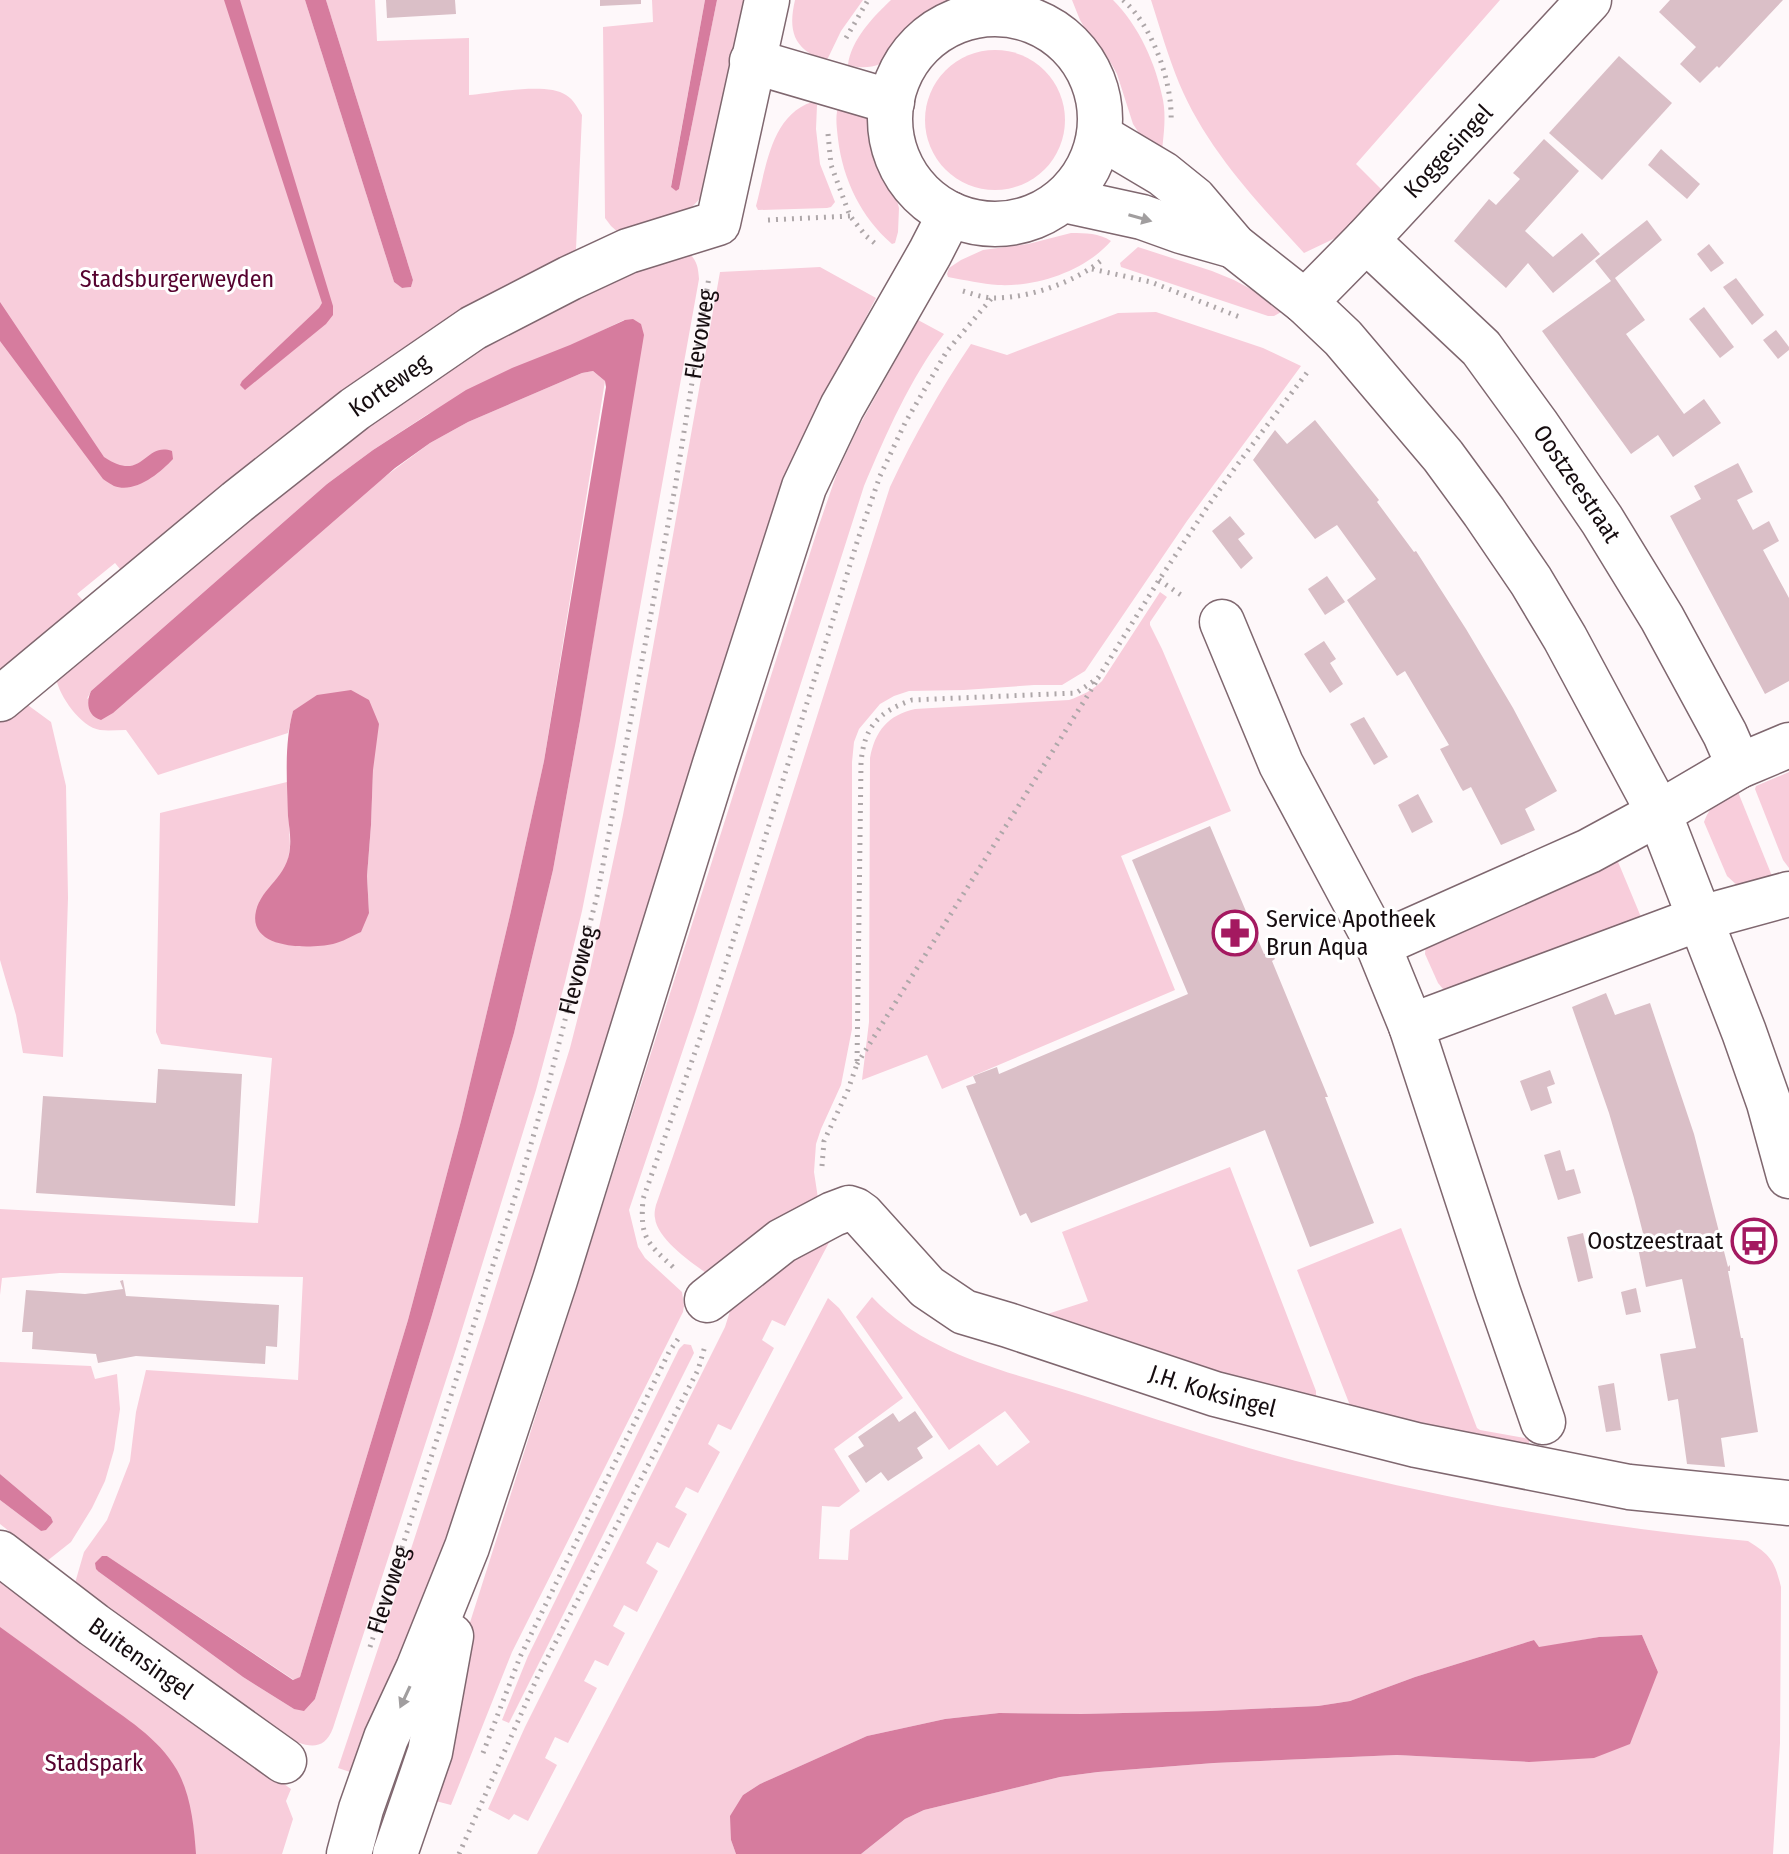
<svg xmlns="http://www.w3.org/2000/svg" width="1789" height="1854" viewBox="0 0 1789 1854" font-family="'Fira Sans Condensed',sans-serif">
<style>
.green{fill:#f8cddb;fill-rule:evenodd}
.water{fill:#d67c9e}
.building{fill:#dabfc7}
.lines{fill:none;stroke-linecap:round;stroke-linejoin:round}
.street-casing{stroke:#7f676f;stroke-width:47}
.secondary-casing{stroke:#7f676f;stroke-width:47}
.path{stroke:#aea7a9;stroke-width:5;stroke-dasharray:2 6;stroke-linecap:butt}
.street{stroke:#fff;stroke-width:44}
.secondary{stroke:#fff;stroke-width:44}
.oneway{fill:#a19e9f}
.labels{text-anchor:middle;stroke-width:6;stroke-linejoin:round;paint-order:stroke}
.street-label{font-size:24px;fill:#150c0f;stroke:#fff}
.park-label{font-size:24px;fill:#56022f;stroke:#fff}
.poi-label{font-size:24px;fill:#150c0f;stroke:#fff;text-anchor:start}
</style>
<rect width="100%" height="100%" fill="#fef8fa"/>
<g class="green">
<path d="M0,0h305l89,282 8,6 9,-1 2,-7 -87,-280h49l2,41 92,-3v57c24,-2 78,-13 97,0 8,5 11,12 16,20l-6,134 -9,13 -442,313 -10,-12 -38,31 11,12 -88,76z"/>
<polygon points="652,0 705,0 671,186 676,191 679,189 717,0 756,0 710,188 691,208 629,233 620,234 611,226 605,218 603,27 653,22"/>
<path d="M795,0h68l-22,31 -13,27 -4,2c-31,-11 -36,-30 -29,-60z"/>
<path d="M891,0h59c-11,10 -24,18 -35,29 -7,8 -12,18 -20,25 -13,13 -30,16 -47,11 3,-25 25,-48 43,-65z"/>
<path d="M1072,0h41c26,26 43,64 50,100 3,16 1,33 -1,50l-19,-11 -10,-15 -16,-50 -9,-16 -20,-24 -8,-14z"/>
<path d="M1151,0h349l-144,164 26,26 -36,43 -42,20c-47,-51 -98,-105 -125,-170 -11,-27 -19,-55 -28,-83z"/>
<circle cx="995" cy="120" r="70"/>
<path d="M812,102l5,3 -1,24 4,35 15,38 -4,5 -4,1 -69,2 -2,-4c10,-36 14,-90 56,-104z"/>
<path d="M838,107l28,10 11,16 4,22 14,38 4,15 -1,24 -3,11 -3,1c-31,-27 -49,-64 -54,-105 -1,-11 -3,-21 0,-32z"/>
<path d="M1071,233c15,0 28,0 40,8 -26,30 -74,46 -113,44 -16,-1 -33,-5 -50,-8l-1,-3 2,-6 12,-8 22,-10 45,-6z"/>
<polygon points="1138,247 1212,271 1234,280 1282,306 1283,311 1274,316 1268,316 1121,267 1120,263"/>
<path d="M688,252c9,9 10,14 11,27l-84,467 -33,165 -17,71 -29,108 -80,259 -123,379c-10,27 -30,17 -50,8l-208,-153 9,-31 23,-32 23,-59 6,-49 10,-42 152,10 5,-103 -243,-4 -58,5 -2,17v-86l258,14 14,-165 -111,-14 -5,-12 4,-219 127,-31 3,64 -3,20 -28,36 110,11 -2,-37 4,-51 2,-55 -80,-59 -5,22 -130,42 -32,-45c-9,0 -18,1 -26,0 -19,-3 -41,-34 -44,-52l8,-11 376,-300 181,-97zM624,320l-19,247 -25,154 -27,149 -39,163 -82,282 -117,384 -21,10 -51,-32 -144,-105 8,-16 187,124 6,-3 108,-357 53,-199 50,-210 33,-150 61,-380 -12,-10 -11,2 -114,49 -38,21 -343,256 4,-8 236,-207 46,-34 55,-36z"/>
<polygon points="820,267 876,298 804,436 440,1571 359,1775 338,1768 399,1586 486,1318 570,1048 590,970 623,815 720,272"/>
<path d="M1156,312l107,36 38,18 -114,155 -102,150 -23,14h-28l-70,5 -55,1 -15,5 -14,8 -21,25 -5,13 -2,20v267l-11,56 -20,44 -5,15 -2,28 5,33 -110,70c-17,-12 -52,-36 -54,-57 -1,-4 0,-9 1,-13 84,-238 157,-479 234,-718 24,-51 50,-97 81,-143l36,11 111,-42z"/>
<path d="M918,320l26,14c-34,45 -58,100 -80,152l-168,525 -67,199 9,37 7,11 37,34 2,14 -1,6 -171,340 -61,153 -23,-6 38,-164 352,-1107 19,-55 21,-45z"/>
<path d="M1160,592l7,5 -17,25v3l12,24 69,162 -110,45 54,134 -233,99 -15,-34 -65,25 7,-58 1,-264c5,-27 18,-43 45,-49l154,-9c12,-4 24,-10 33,-19z"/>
<polygon points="25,703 51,722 66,786 68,898 63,1057 23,1053 16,1015 0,960 0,720"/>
<polygon points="1789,772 1789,868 1783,860 1755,789 1756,786"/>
<path d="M1738,792l34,84 -33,11 -12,-11 -23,-54c8,-20 15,-22 34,-30z"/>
<polygon points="1616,857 1641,917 1459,991 1443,989 1438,983 1425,954 1426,942"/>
<polygon points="1230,1167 1316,1391 1316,1397 1312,1401 1038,1317 1088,1301 1062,1232"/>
<polygon points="1401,1228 1477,1428 1480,1430 1530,1439 1528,1446 1351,1408 1297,1270"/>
<polygon points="834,1233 785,1326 772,1320 762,1340 774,1348 731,1430 718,1424 708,1444 720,1452 698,1493 686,1487 675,1507 687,1514 669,1548 657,1542 646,1563 658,1571 637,1612 624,1605 613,1626 625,1633 608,1666 595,1660 584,1681 597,1688 568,1743 555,1737 545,1758 557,1765 528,1821 514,1814 509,1820 488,1809 525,1727 725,1327 731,1308 739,1295"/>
<path d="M872,1297c55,59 142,76 216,100 77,25 154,51 232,70 140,35 284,61 428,74 23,14 27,21 33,46l-1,156 -7,111h-912l44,-35 19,-9 136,-33 38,-5 116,-9 183,-8 132,7 129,-90 -16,-37 -43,2 -61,11 -4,-8 -119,37 -65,24 -32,5 -109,5 -128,3 -82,-1 -54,6 -78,17 -107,48 -17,11 -12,45 5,14h-199l291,-556 11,10 64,90 -69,51 26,42 -21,16 -17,-1 -3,53 29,1 2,-30 129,-86 18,22 33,-24 -25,-31 -56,39 -93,-133z"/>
<polygon points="684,1344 691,1345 694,1353 509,1723 502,1720 528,1656 679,1349"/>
<polygon points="0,1362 91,1366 95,1379 117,1374 120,1409 114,1450 105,1481 92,1508 71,1542 47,1561 0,1524 0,1500 41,1531 53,1522 51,1517 0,1474"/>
<polygon points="0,1575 92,1646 291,1789 286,1801 293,1819 282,1854 0,1854"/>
</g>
<g class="water">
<polygon points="224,0 240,0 333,306 333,315 326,324 245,390 240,385 242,381 319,308 322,303"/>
<polygon points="305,0 326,0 413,280 411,287 402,288 394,282"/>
<polygon points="705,0 717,0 679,189 676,191 671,187"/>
<path d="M0,302l104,155c40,27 40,-16 68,-6l1,8c-13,14 -38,35 -59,27 -4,-2 -8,-5 -11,-7l-103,-138z"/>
<path d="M633,319l8,5 3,11 -64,386 -27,149 -39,163 -82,282 -117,384 -11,12 -10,-2 -51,-32 -144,-105 -3,-3 -1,-6 7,-7h5l186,124 7,-3 108,-357 53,-199 50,-210 33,-150 62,-374 -1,-6 -12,-10 -11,2 -114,49 -38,21 -35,25 -282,245 -12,7c-14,-4 -15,-18 -10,-29l236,-207 46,-34 93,-60 46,-22 58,-23 55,-25z"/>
<path d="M351,690l18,10 10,24 -6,46 -2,55 -4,51 2,37 -8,19c-9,4 -19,10 -28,12 -24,5 -86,6 -77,-33 6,-25 32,-33 34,-64 1,-10 -1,-21 -2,-31 -1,-36 -4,-71 5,-105l24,-16z"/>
<polygon points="0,1474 51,1517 53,1522 46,1530 41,1531 0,1500"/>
<path d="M0,1627c32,23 63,46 95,69 30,22 63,41 82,74 14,25 17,56 19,84h-196z"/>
<polygon points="1642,1635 1658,1672 1630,1744 1594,1758 1529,1762 1397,1755 1214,1763 1098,1772 1060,1777 924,1810 905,1819 861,1854 736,1854 731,1840 730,1816 743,1795 760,1784 867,1736 945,1719 999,1713 1081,1714 1209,1711 1318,1706 1350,1701 1415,1677 1534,1640 1539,1647 1599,1637"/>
</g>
<g class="building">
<polygon points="386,0 455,0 456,14 387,18"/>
<polygon points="600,0 641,0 641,4 600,6"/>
<polygon points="1670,0 1783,0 1719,68 1717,66 1700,83 1680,64 1696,47 1659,12"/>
<polygon points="1619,56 1672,103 1602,180 1549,133"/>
<polygon points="1544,139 1579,171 1525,231 1553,257 1582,233 1600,254 1553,293 1528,263 1506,288 1454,241 1489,199 1496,205 1520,179 1513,173"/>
<polygon points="1661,149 1700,184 1687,199 1648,165"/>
<polygon points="1647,220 1662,240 1615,278 1645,320 1626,334 1684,414 1704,399 1721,423 1673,457 1658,435 1631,454 1542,331 1611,281 1595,261"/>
<polygon points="1709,244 1724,263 1711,272 1697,254"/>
<polygon points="1736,278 1764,315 1752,325 1723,287"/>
<polygon points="1704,307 1734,347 1720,358 1689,319"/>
<polygon points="1776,330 1789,347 1789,350 1778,359 1763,340"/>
<polygon points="1315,420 1379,500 1377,502 1414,552 1416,551 1466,629 1513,708 1557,791 1525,809 1535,830 1501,845 1471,787 1463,791 1461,788 1440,749 1449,745 1405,671 1397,676 1347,600 1376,579 1337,525 1315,539 1253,460 1275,430 1287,444"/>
<polygon points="1738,463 1753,492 1737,500 1753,530 1769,521 1779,541 1763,550 1789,598 1789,681 1765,694 1670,516 1701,499 1694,486"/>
<polygon points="1230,516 1245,534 1238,539 1253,558 1241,569 1212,531"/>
<polygon points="1327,576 1345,602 1325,615 1308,589"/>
<polygon points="1324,641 1336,659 1330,663 1343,684 1330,693 1304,654"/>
<polygon points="1364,717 1388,757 1374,765 1350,724"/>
<polygon points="1418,794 1433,822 1412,833 1398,805"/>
<polygon points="1210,826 1264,954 1271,951 1275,959 1272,961 1328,1097 1325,1097 1374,1223 1310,1247 1265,1130 1031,1223 1026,1213 1020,1216 966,1086 976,1083 973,1076 997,1067 999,1074 1188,994 1132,860"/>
<polygon points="1606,993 1615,1015 1650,1003 1694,1134 1728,1267 1730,1265 1730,1271 1728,1271 1741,1338 1743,1338 1758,1432 1721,1438 1725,1467 1687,1464 1678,1399 1668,1401 1660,1354 1696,1348 1682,1279 1646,1287 1637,1243 1645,1241 1634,1198 1609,1113 1572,1007"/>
<polygon points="158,1069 242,1074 235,1206 36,1193 43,1096 156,1103"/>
<polygon points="1550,1070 1555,1084 1547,1087 1552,1103 1531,1111 1520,1081"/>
<polygon points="1560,1150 1566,1171 1574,1169 1581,1193 1558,1200 1544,1155"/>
<polygon points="1583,1233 1593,1278 1578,1282 1567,1237"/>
<polygon points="123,1280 126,1296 279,1305 277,1347 266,1346 265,1364 136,1356 98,1363 96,1354 32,1349 33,1332 22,1332 26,1290 85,1294 123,1289 120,1281"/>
<polygon points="1636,1288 1641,1312 1626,1315 1621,1292"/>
<polygon points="1614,1383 1621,1430 1606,1432 1598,1386"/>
<polygon points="915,1411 933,1437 917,1448 923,1458 888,1481 881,1472 866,1483 848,1456 864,1446 858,1437 893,1413 899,1422"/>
</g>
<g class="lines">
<g class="street-casing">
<g id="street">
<polyline points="752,61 892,102"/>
<path id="s2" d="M1366,240l115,108 56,77 65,95 60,98 63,116 14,32"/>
<path id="s3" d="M1305,302l61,-62 223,-240"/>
<polyline points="1222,622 1281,764 1378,945 1411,1026 1498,1292 1543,1422"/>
<path id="s4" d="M0,699l237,-197 118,-93 118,-81 97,-50 58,-27 90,-28 49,-223"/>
<polyline points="1378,945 1589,851 1659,813 1739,766 1789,745"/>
<polyline points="1411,1026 1701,918 1789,894"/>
<path id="s5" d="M707,1300l75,-59 51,-27 16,-6 6,2 7,5 65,72 37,25 44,13 207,69 201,51 213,42 160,16"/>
<path id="s6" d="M0,1553l94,72 190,136"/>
<polyline points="349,1854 361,1809 386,1738 418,1669 467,1547 555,1280 715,764 804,487 842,407 930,253 950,214"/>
<polyline points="395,1854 430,1752 451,1636"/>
</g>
</g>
<g class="secondary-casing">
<g id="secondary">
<circle cx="995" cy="119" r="105"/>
<polyline points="1099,136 1163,174 1194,199 1234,246 1305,302 1343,338 1443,456 1484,512 1531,581 1565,638 1659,813 1744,1032 1769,1103 1789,1176"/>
<polyline points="1064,200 1142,217 1181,231 1234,246"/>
</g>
</g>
<g class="path">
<path d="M1123,0c30,26 50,84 48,122"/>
<polyline points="846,38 868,0"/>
<polyline points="828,134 831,165 850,216 866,236 877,245"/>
<polyline points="768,220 850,216"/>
<polyline points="1092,269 1151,282 1242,318"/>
<path d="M963,291c10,3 21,7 31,7 36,0 82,-16 109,-39"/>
<polyline points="1159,580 1181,595"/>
<polyline points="857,1064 1096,682"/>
<path d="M822,1166l2,-25 24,-51 9,-26 4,-301c3,-36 17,-51 51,-63l164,-7 22,-15 61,-98 49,-74 29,-41 72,-95"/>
<path d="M673,1267c-27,-25 -33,-30 -30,-68l79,-223 136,-437 22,-63 25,-53 42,-72 44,-52"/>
<path id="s1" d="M370,1647l152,-472 27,-93 48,-186 78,-408 34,-211"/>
<polyline points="483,1753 520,1657 669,1352 678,1339"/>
<polyline points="459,1854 538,1676 698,1370 705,1346"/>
</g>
<use href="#street" class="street"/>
<use href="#secondary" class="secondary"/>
</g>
<defs><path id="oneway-solid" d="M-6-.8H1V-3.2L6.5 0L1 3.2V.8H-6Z" transform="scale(2)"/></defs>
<g class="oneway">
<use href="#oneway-solid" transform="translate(1140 218) rotate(16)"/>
<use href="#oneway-solid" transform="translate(405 1697) rotate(115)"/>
</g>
<defs>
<g id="pharmacy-ring" transform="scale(2.3)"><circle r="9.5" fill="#fff" stroke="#a41960" stroke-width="1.5"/><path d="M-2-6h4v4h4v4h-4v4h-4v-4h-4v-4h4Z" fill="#a41960"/></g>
<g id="bus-ring" transform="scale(2.3)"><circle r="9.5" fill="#fff" stroke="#a41960" stroke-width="1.5"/><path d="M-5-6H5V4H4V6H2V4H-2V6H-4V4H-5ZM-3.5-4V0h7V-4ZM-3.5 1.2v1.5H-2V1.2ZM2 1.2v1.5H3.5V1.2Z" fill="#a41960"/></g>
</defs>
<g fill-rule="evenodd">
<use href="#pharmacy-ring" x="1235" y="933"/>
<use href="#bus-ring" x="1754" y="1241"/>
</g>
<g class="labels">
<g class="street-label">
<text dy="8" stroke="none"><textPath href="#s3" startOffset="208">Koggesingel</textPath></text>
<text dy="8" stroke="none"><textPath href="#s1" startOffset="1356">Flevoweg</textPath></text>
<text dy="8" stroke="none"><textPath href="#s4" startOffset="500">Korteweg</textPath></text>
<text dy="8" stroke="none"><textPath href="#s2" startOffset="324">Oostzeestraat</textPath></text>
<text dy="8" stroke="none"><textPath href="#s1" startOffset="708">Flevoweg</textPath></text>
<text dy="8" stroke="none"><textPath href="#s5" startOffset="588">J.H. Koksingel</textPath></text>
<text dy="8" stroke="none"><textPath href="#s1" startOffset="60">Flevoweg</textPath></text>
<text dy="8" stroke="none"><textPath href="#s6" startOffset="176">Buitensingel</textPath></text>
</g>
<g class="park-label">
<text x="177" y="287">Stadsburgerweyden</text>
<text x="94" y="1771">Stadspark</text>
</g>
<g class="poi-label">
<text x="1266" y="927">Service Apotheek<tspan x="1266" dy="28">Brun Aqua</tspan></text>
<text x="1723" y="1249" text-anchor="end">Oostzeestraat</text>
</g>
</g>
</svg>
